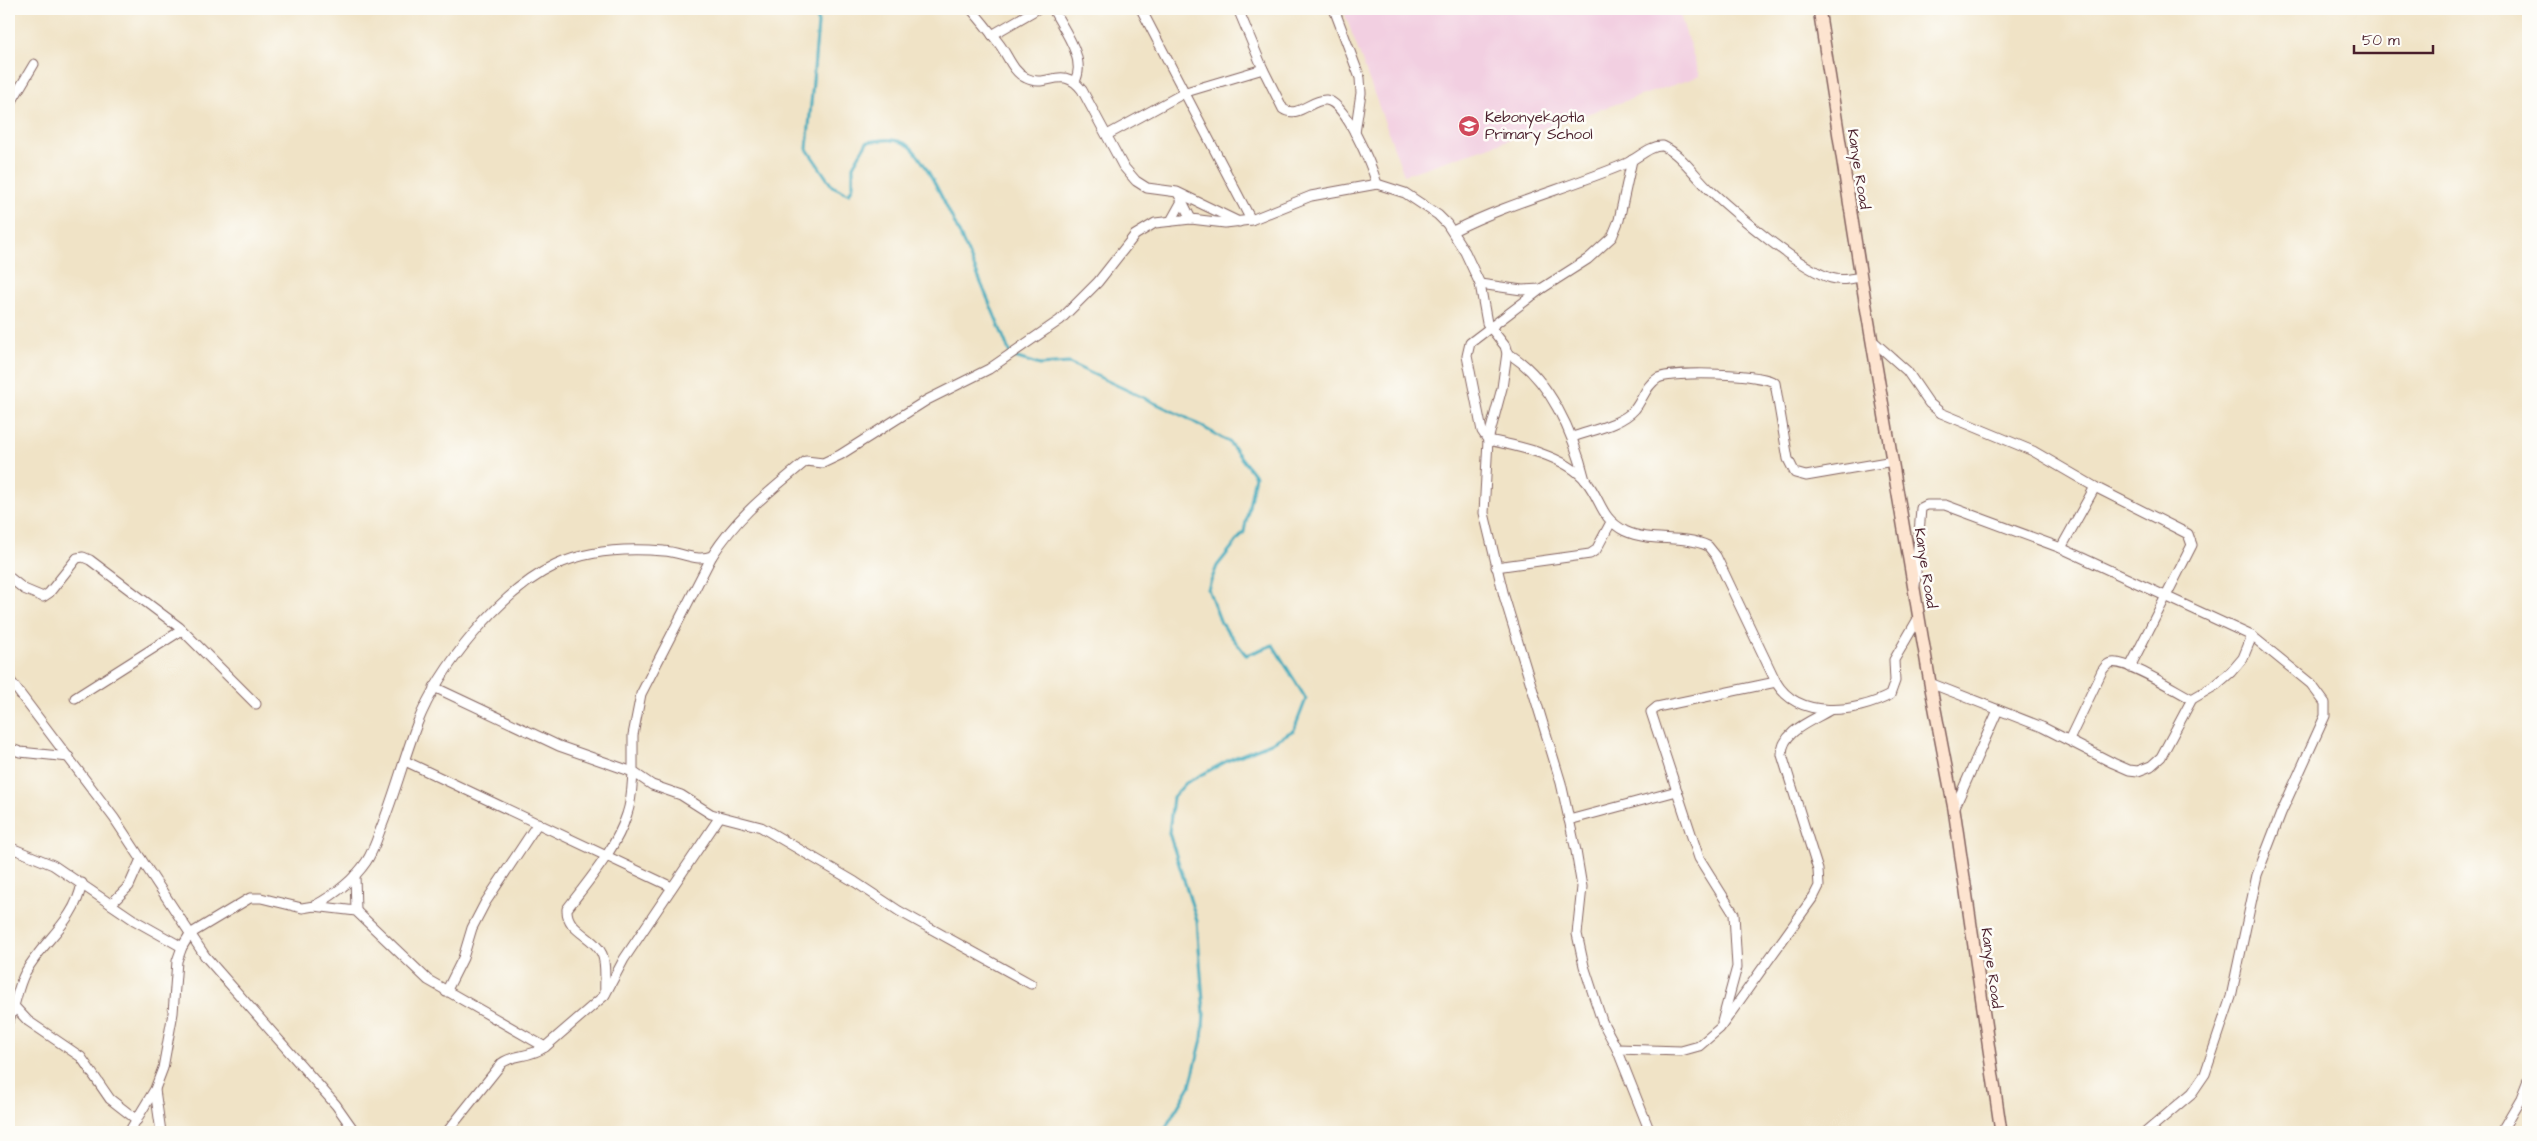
<svg xmlns="http://www.w3.org/2000/svg" width="2537" height="1141" viewBox="0 0 2537 1141" font-family="'Architects Daughter',sans-serif">
<style>
.built{fill:#f2cfe1}
.lines{fill:none;stroke-linecap:round;stroke-linejoin:round}
.stream{stroke:#3ca9bc;stroke-width:3}
.minor-casing{stroke:#846461;stroke-width:11}
.secondary-casing{stroke:#846461;stroke-width:14}
.minor{stroke:#fff;stroke-width:9}
.secondary{stroke:#fde4d0;stroke-width:11}
.labels{text-anchor:middle;stroke-width:5;stroke-linejoin:round;paint-order:stroke}
.poi-label{font-size:15px;fill:#4a1f2b;stroke:#fdfcf7;text-anchor:start}
.street-label{font-size:15px;fill:#4a1f2b;stroke:#fdfcf7}
</style>
<rect width="100%" height="100%" fill="#fdfcf7"/>
<filter id="ink" filterUnits="userSpaceOnUse"><feTurbulence type="fractalNoise" baseFrequency=".02" numOctaves="2"/><feDisplacementMap in="SourceGraphic" scale="10" xChannelSelector="R" yChannelSelector="G"/><feConvolveMatrix kernelMatrix="1 2 1 2 8 2 1 2 1" color-interpolation-filters="sRGB"/></filter>
<filter id="wash" filterUnits="userSpaceOnUse"><feTurbulence type="fractalNoise" baseFrequency=".0096" numOctaves="4" result="noise"/><feDisplacementMap in="SourceGraphic" scale="20" xChannelSelector="R" yChannelSelector="G"/><feGaussianBlur stdDeviation="1.12" result="paint"/><feColorMatrix in="noise" values="0 0 0 0 0 0 0 0 0 0 0 0 0 0 0 0 0 1.4 0 .05"/><feComposite in="paint" operator="in"/></filter>
<g filter="url(#wash)">
<rect width="100%" height="100%" fill="#f0e3c6"/>
<polygon class="built" points="1343,9 1678,9 1700,76 1404,175"/>
<g class="lines">
<path class="stream" d="M817,9l1,15 -11,125 25,37 17,8 4,-8v-20l14,-24c13,-2 28,-5 41,3 25,16 89,176 103,211l29,9 29,-2 118,55 42,24 26,34 -11,56 -27,34 -9,23 13,34 25,32 27,-10 33,54 -12,31 -23,13 -42,17 -43,23 -13,14 -4,36 28,88 7,93 -2,25 -12,47 -27,46"/>
</g>
</g>
<g filter="url(#ink)">
<g class="lines">
<g class="minor-casing">
<g id="minor">
<path d="M971,9c10,11 20,24 29,36 8,11 13,27 26,33 21,11 36,-14 56,12l41,76 13,15 11,7 30,4 62,30"/>
<path d="M1053,9c10,20 34,50 22,72"/>
<polyline points="1141,9 1251,220"/>
<path d="M1238,9l25,60 20,40c15,10 28,-10 43,-9 19,1 46,67 51,84"/>
<polyline points="1334,9 1360,78 1361,93 1355,133"/>
<polyline points="992,35 1037,9"/>
<polyline points="9,106 34,64"/>
<polyline points="1107,135 1186,92 1263,69"/>
<path d="M1632,160l-13,60 -7,17 -24,22 -47,30 -71,54 -3,13 15,75 6,9c30,6 78,16 98,41 16,20 14,37 39,50 26,12 57,3 83,15l8,10 60,126c22,38 80,31 114,13l5,-14 -1,-21 25,-43"/>
<polyline points="1178,193 1191,219"/>
<polyline points="1171,221 1181,203"/>
<path d="M1453,231c55,-28 115,-43 172,-67 12,-5 25,-19 38,-18 19,9 32,30 47,44 26,24 90,79 121,88 10,3 19,1 30,-1"/>
<polyline points="1480,284 1522,290 1541,289"/>
<polyline points="1872,340 1907,371 1929,403 1941,413 2033,451 2095,487 2188,534 2192,545 2130,667"/>
<path d="M1507,353c42,23 67,82 78,127"/>
<path d="M1573,437c19,-7 48,-12 62,-28 8,-10 11,-24 23,-31 14,-7 105,-5 117,5l13,76 7,14 11,3 87,-15"/>
<polyline points="2061,548 2095,487"/>
<polyline points="712,556 641,694 633,735 633,772 652,785 681,795 711,814 761,827 855,882 899,911 1031,984"/>
<polyline points="1496,567 1590,554 1596,550 1611,522"/>
<polyline points="9,577 24,589 43,597 49,593 77,558 83,557 90,560 179,627 256,704"/>
<polyline points="1915,586 1921,508 1927,505 1945,505 2061,548 2252,636 2311,684 2325,703 2325,716 2281,813 2257,875 2231,997 2205,1074 2192,1093 2146,1132"/>
<polyline points="9,679 114,818 205,956 336,1105 355,1132"/>
<polyline points="1930,683 2042,727 2113,763 2129,770 2138,771 2151,766 2161,757 2192,699 2216,685 2231,672 2243,658 2252,636"/>
<path d="M434,687l125,59 74,26c-1,14 -1,28 -6,42 -11,35 -38,66 -60,95 -1,22 27,27 35,45 5,11 2,28 3,40"/>
<polyline points="75,698 182,630"/>
<path d="M2069,740l33,-69c3,-4 4,-7 9,-8 16,-4 65,28 81,36"/>
<polyline points="9,748 20,752 69,757"/>
<polyline points="405,761 672,887"/>
<polyline points="1954,809 1998,710"/>
<polyline points="1569,820 1677,791"/>
<polyline points="9,847 53,865 134,920 182,947"/>
<polyline points="355,875 356,911"/>
<polyline points="111,904 129,886 141,859"/>
<path d="M314,906c20,-11 39,-25 52,-44 7,-10 11,-23 15,-34 14,-34 23,-70 36,-104 22,-56 83,-133 139,-159 32,-15 73,-17 108,-14 17,1 31,11 48,5 27,-42 56,-63 94,-95l17,2 17,-8 87,-55 62,-31 71,-49 38,-38 37,-47 20,-12 36,-4 34,4 26,-3 60,-24 66,-12 28,9 33,22 9,9 18,28 15,32 7,39 18,23 2,7 -5,35 -14,52 -4,73 20,83 57,187 15,68 6,36 -5,47 7,32 18,55 15,28 33,83"/>
<polyline points="446,992 463,958 472,928 485,903 538,823"/>
<polyline points="14,1006 28,1021 81,1057 110,1099 137,1120"/>
<path d="M9,1020c7,-15 8,-32 16,-47 17,-32 50,-51 57,-90"/>
<polyline points="1722,1022 1737,967 1734,914 1699,858 1651,712 1657,707 1776,682"/>
<path d="M1617,1049l64,2 18,-5 21,-18 94,-132 5,-10 -1,-16 -36,-115c-1,-24 30,-34 48,-45"/>
<polyline points="155,1090 161,1132"/>
<polyline points="129,1132 155,1089 163,1068 173,1013 177,961 182,947 190,934 250,898 261,898 302,908 314,906 356,911 428,980 545,1047 605,995 624,959 719,818"/>
<path d="M447,1132l55,-69c12,-9 27,-5 43,-16"/>
<polyline points="2501,1132 2521,1098 2528,1080"/>
</g>
</g>
<g class="secondary-casing">
<polyline id="secondary" points="1819,9 1861,277 1930,683 1954,809 2001,1132"/>
</g>
<use href="#minor" class="minor"/>
<use href="#secondary" class="secondary"/>
</g>
</g>
<defs>
<g id="school-disc" transform="scale(1.125)"><circle r="9.5" fill="#d1495b" stroke="#fdfcf7"/><path d="M0-5L7-2L0 1L-7-2ZM-4 1L0 2.5L4 1V4Q0 6-4 4Z" fill="#fff"/></g>
</defs>
<g fill-rule="evenodd">
<use href="#school-disc" x="1469" y="126"/>
</g>
<g class="labels">
<g class="poi-label">
<text x="1485" y="122">Kebonyekgotla<tspan x="1485" dy="17">Primary School</tspan></text>
</g>
<g class="street-label">
<text transform="translate(1859 169) rotate(81)" y="5">Kanye Road</text>
<text transform="translate(1926 568) rotate(81)" y="5">Kanye Road</text>
<text transform="translate(1992 968) rotate(82)" y="5">Kanye Road</text>
</g>
</g>
<rect width="2537" height="1141" fill="none" stroke="#fdfcf7" stroke-width="30"/>
<path d="M2354 45v8h79v-8" fill="none" stroke="#4a1f2b" stroke-width="2.5"/>
<text x="2362" y="45" font-size="15" fill="#4a1f2b" stroke="#fdfcf7" stroke-width="4" paint-order="stroke">50 m</text>
</svg>
